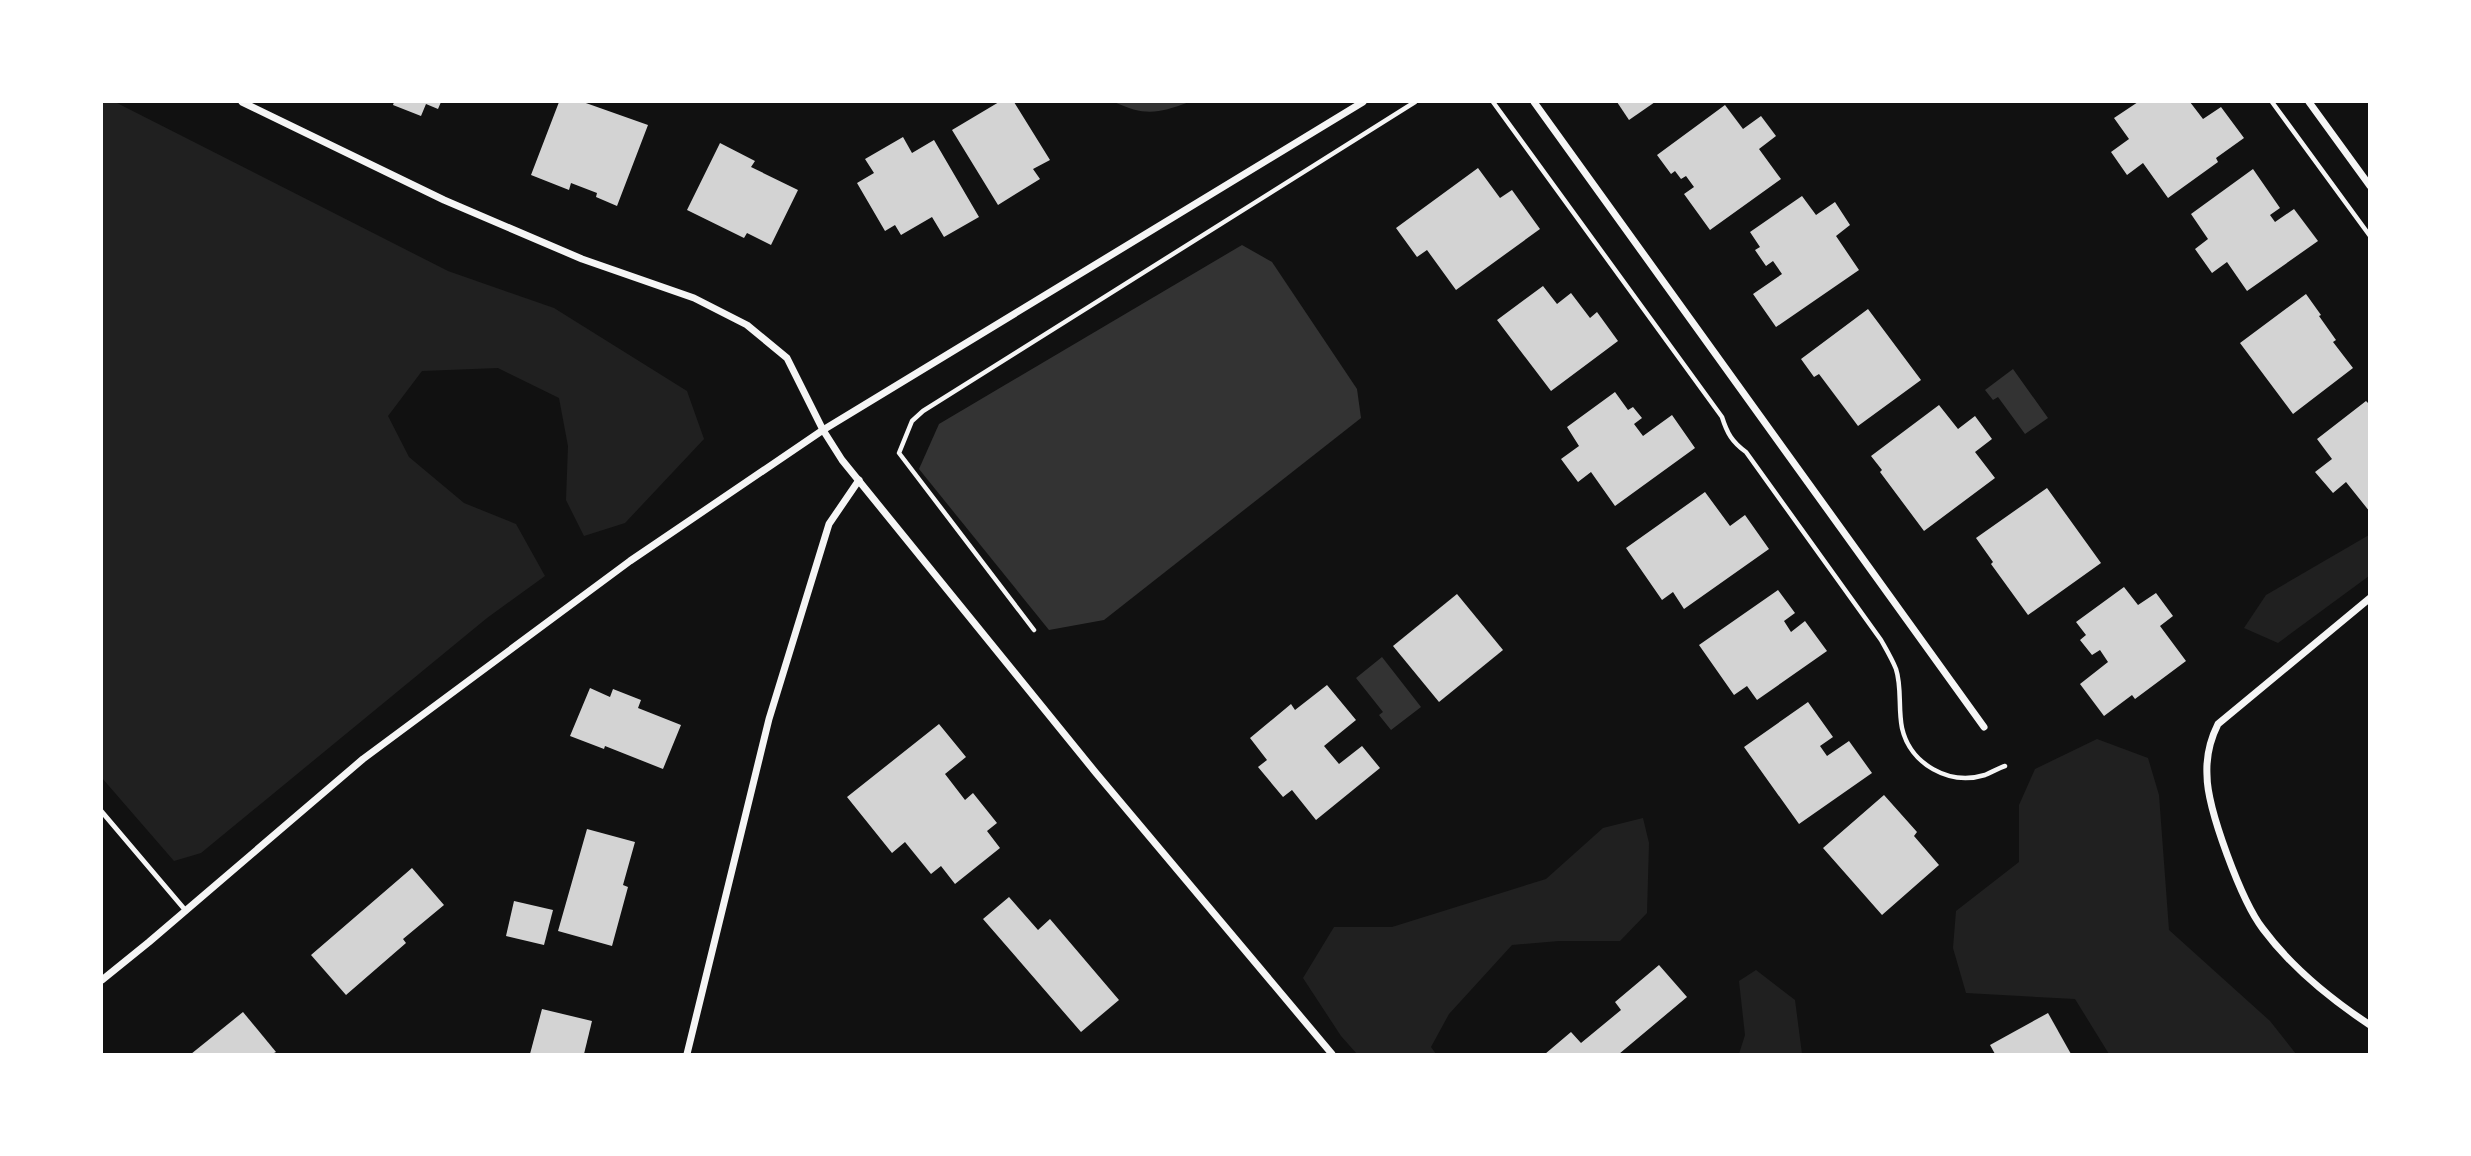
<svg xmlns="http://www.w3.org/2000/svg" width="2471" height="1156" viewBox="0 0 2471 1156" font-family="'Fira Sans',sans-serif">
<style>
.green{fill:#202020}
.water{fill:#333}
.building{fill:#d3d3d3}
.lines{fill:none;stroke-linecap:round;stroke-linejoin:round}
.path{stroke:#f5f5f5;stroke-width:4.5}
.service{stroke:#f5f5f5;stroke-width:5}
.minor{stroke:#f5f5f5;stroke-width:7}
</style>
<rect width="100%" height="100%" fill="#111"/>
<g class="green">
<polygon points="102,102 115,102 448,271 554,308 687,391 704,439 625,523 584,536 566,500 568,446 559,398 498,368 422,371 388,416 409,457 464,503 516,524 545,576 487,618 201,853 174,861 102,778"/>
<polygon points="2369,535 2369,576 2278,643 2244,628 2266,595"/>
<polygon points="2097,739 2148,758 2159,795 2169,930 2270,1021 2296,1054 2109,1054 2075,999 1966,993 1953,948 1956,911 2019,862 2019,805 2035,769"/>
<polygon points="1643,818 1649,843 1647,913 1620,941 1559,941 1512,945 1449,1014 1431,1047 1436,1054 1357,1054 1341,1036 1303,978 1334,927 1392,927 1546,879 1603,828"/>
<polygon points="1756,970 1795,1000 1802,1054 1739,1054 1745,1035 1739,981"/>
</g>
<g class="water">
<path d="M1114,102h75c-32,12 -44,14 -75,0z"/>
<polygon points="1242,245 1272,262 1357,389 1361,418 1104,620 1049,630 919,469 939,424"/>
<polygon points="2013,369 2048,418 2025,434 1998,397 1993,400 1985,390"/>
<polygon points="1382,657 1421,707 1391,730 1379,715 1383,712 1356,678"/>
</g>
<g class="building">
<polygon points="394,102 441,102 438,109 426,104 421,116 393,105"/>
<polygon points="559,102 583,102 648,125 617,206 596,197 597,193 571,183 569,190 531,175"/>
<polygon points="999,102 1014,102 1050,160 1033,169 1040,179 998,205 952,130"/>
<polygon points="1617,102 1655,102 1629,120"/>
<polygon points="2138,102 2190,102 2203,119 2221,107 2244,138 2216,158 2218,162 2168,198 2143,163 2127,175 2111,152 2129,139 2114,118"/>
<polygon points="1725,105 1743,129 1761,116 1776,136 1759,149 1781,179 1710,230 1684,194 1694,187 1686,176 1681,179 1675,171 1671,174 1657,155"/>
<polygon points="903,137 912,153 934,140 979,217 944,237 932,217 901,235 895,225 885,231 857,183 874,173 865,159"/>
<polygon points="720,143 755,161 751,167 798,190 771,245 747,233 744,238 687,210"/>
<polygon points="1478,168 1500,198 1512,190 1540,229 1456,290 1427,250 1417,257 1396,228"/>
<polygon points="2253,169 2280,208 2270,215 2275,222 2294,209 2318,241 2247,291 2227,262 2212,273 2195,249 2208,239 2191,214"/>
<polygon points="1802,196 1816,215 1835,202 1850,225 1836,236 1859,270 1776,327 1753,294 1782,274 1773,261 1766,266 1755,250 1760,247 1750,232"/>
<polygon points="1543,286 1557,304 1571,293 1590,318 1597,312 1618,341 1551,391 1497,320"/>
<polygon points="2306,294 2321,315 2319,316 2336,340 2333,342 2353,368 2293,414 2240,343"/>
<polygon points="1868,309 1921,380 1858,426 1819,374 1814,377 1801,359"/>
<polygon points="1615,392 1628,410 1633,407 1642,418 1634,424 1643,436 1672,415 1695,448 1615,506 1591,472 1578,482 1561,459 1579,446 1567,427"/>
<polygon points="2366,401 2370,405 2370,512 2346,482 2333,493 2315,472 2332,459 2317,439"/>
<polygon points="1939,405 1958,429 1975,416 1992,439 1975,452 1995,478 1924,531 1880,472 1882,470 1871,456"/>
<polygon points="2047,488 2101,563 2028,615 1991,564 1993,562 1976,538"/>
<polygon points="1705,492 1730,526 1745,515 1769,549 1684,609 1673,592 1662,600 1626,548"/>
<polygon points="2124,587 2138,605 2156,593 2173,616 2160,626 2186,661 2135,699 2132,695 2104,716 2080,684 2108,662 2100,650 2092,655 2080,640 2086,635 2076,622"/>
<polygon points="1778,590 1795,613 1784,621 1791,632 1805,621 1827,651 1757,700 1747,686 1734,695 1699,645"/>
<polygon points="1457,594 1503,650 1439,702 1393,646"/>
<polygon points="1327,685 1356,720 1324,746 1339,764 1362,746 1380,768 1316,820 1292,790 1283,797 1258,767 1267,760 1250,738 1291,704 1295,710"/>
<polygon points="590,688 610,697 613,689 641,700 638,708 681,725 663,769 605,746 604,749 570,736"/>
<polygon points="1808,702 1833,737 1820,746 1827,756 1849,741 1872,773 1799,824 1744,747"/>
<polygon points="939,724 966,757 945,774 965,800 973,793 997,823 987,831 1000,848 955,884 941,866 931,874 905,842 892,853 847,797"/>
<polygon points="1884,795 1917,832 1914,836 1939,865 1882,915 1823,848"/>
<polygon points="587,829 635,842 623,885 628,887 612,946 558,931"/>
<polygon points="412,868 444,905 403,939 406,943 346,995 311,955"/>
<polygon points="1009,897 1038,930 1050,919 1119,1000 1081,1032 983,919"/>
<polygon points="514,901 553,910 544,945 506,936"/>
<polygon points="1659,965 1687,997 1619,1054 1545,1054 1571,1032 1581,1043 1621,1010 1615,1002"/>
<polygon points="542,1009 592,1021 584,1054 530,1054"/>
<polygon points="243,1012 276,1052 272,1054 191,1054"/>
<polygon points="2048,1013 2071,1054 1995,1054 1990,1045"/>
</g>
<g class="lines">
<g class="path">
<path d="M1493,102l229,315c5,16 10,25 24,35l135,188c5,9 11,19 15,29 6,18 2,40 6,59 8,36 47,58 83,47 7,-3 14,-7 20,-9"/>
<polyline points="2272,102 2370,236"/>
<polyline points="1034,630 899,453 912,421 923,411 1415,102"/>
</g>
<polyline class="service" points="102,812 186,911"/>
<g class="minor">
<polyline points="242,102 444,200 582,259 694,298 747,325 787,358 823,430 842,460 1096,773 1332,1054"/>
<polyline points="1534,102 1984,727"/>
<polyline points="2309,102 2370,186"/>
<path d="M2370,598l-152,126c-8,16 -12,32 -11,51 0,34 35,127 56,154 29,39 66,69 107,96"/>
<polyline points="102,980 149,942 363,759 630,561 823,430 1363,102"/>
<polyline points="687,1054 769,719 829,524 859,480"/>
</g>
</g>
<rect width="2471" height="1156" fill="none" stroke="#ffffff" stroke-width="206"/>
</svg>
